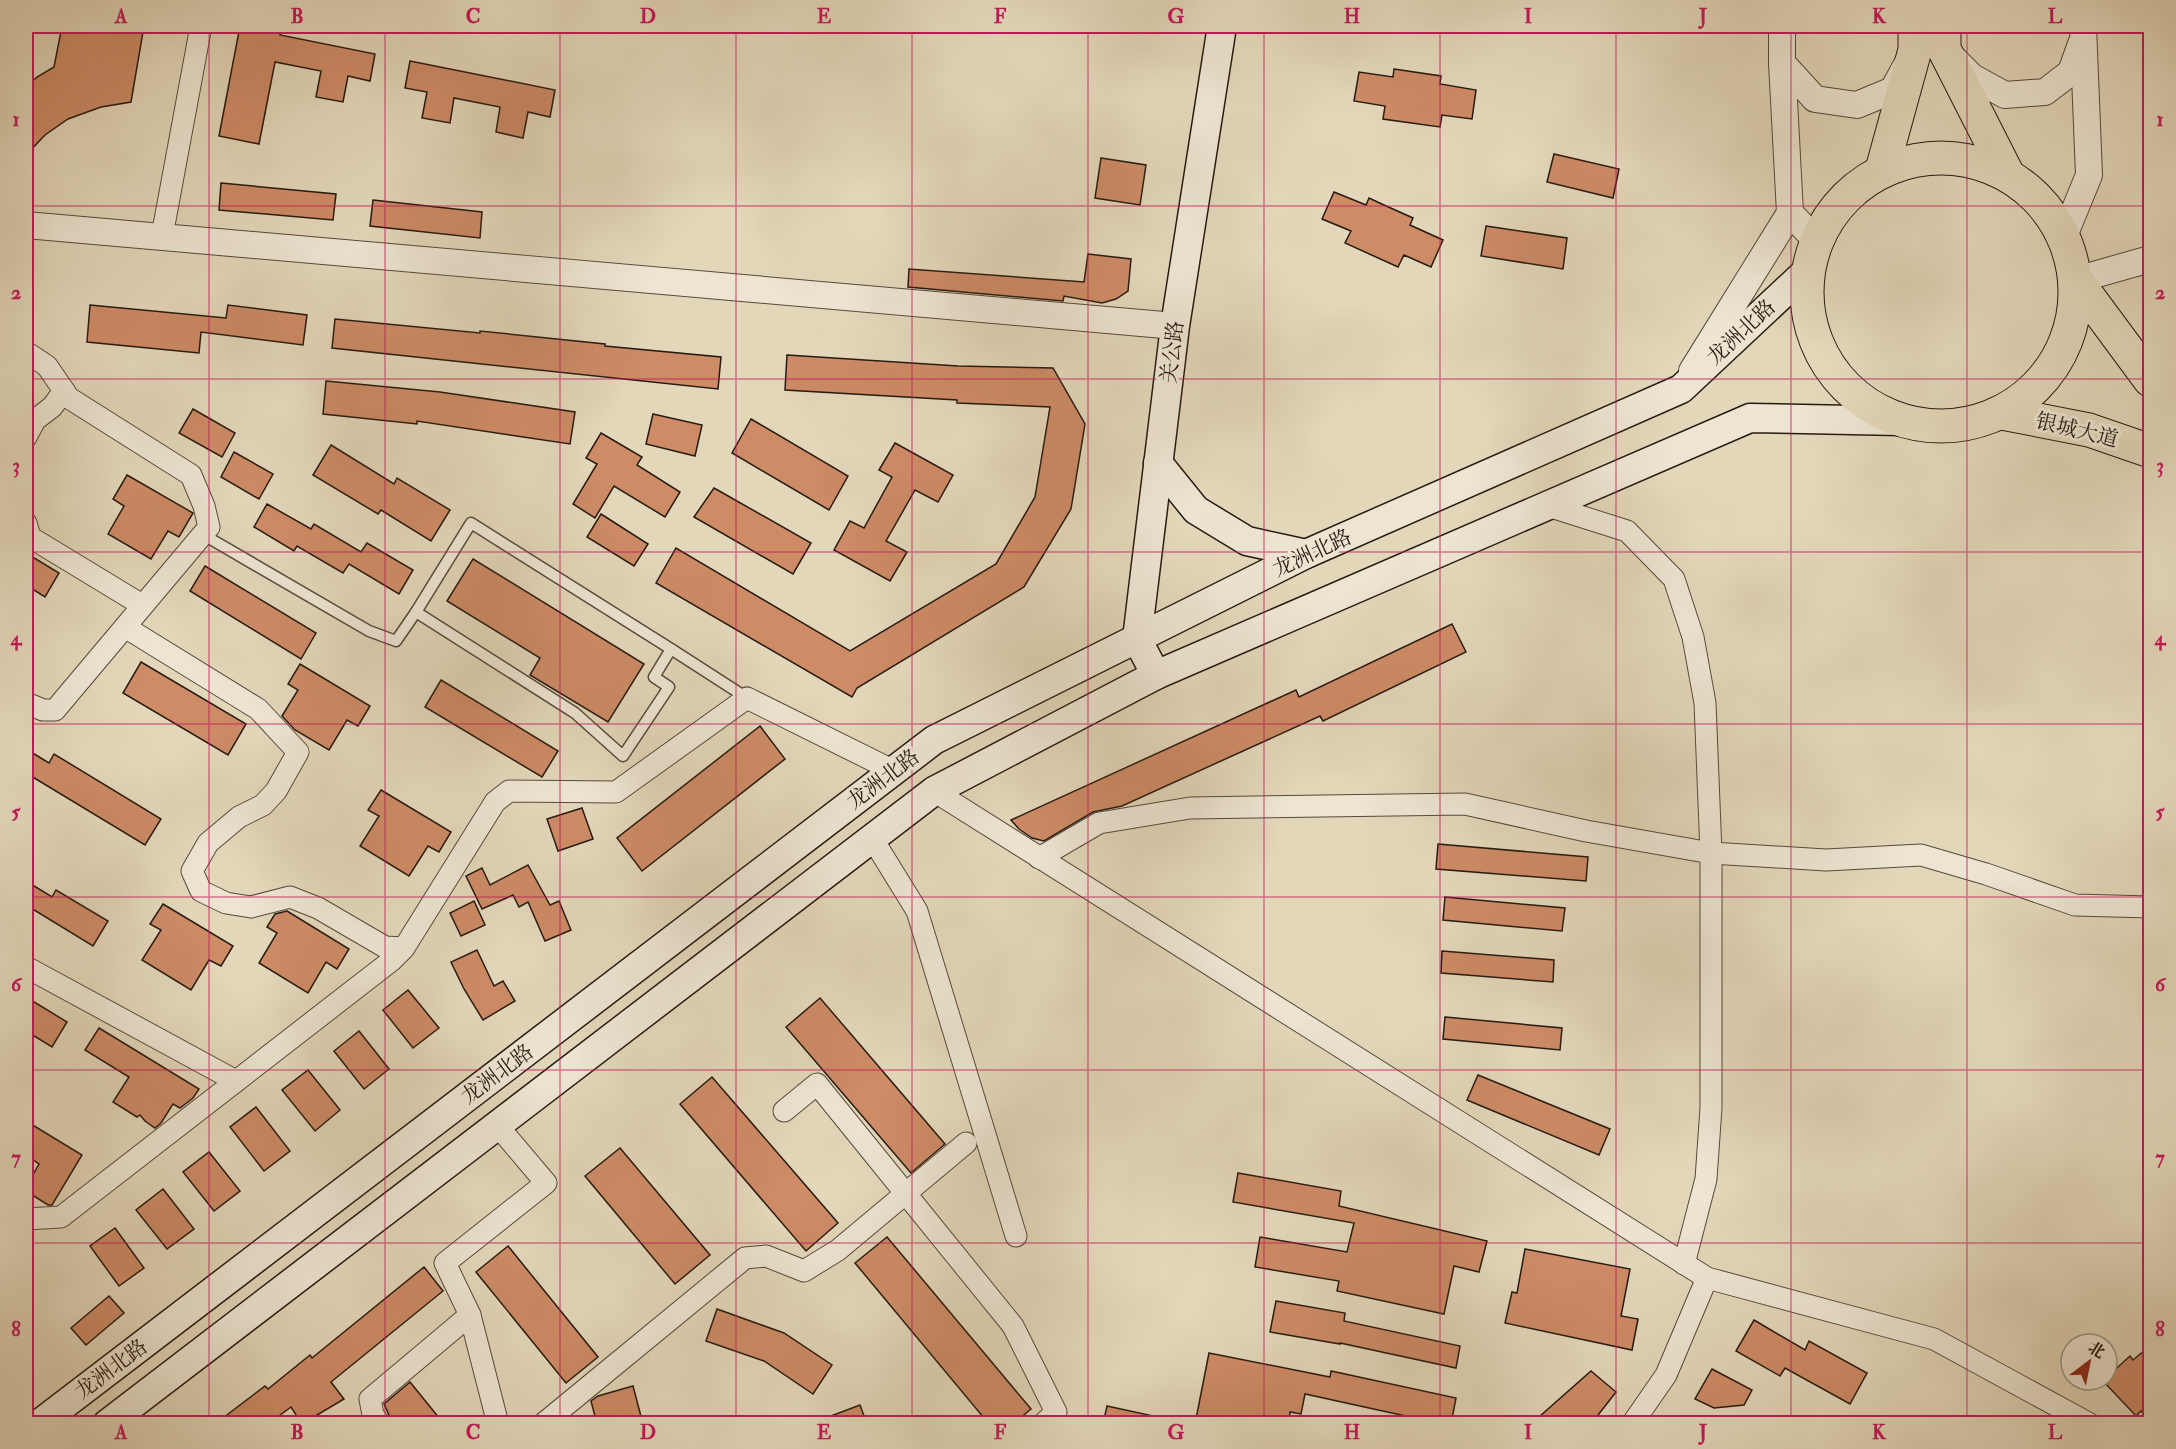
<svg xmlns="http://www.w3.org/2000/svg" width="2176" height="1449" viewBox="0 0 2176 1449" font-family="'IM FELL Double Pica','Noto Serif SC',serif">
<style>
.building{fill:#cd8b66;stroke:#271a11;stroke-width:1.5}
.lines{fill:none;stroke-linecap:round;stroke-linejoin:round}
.service-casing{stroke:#56493b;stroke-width:13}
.minor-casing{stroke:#56493b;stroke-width:23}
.tertiary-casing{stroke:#56493b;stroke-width:28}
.secondary-casing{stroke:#271a11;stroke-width:31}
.primary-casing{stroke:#271a11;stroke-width:35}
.service{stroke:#ede5d2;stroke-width:10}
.minor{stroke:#ede5d2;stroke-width:21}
.tertiary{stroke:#ede5d2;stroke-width:26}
.secondary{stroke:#ede5d2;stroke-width:28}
.primary{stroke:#e3d7ba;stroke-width:33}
.grid{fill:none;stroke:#c2185b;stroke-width:1.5;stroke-opacity:0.55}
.labels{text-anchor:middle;stroke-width:6;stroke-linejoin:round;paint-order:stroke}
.street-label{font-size:21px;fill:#271a11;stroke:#ede5d2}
.neatline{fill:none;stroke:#c2185b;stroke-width:2}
.grid-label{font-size:20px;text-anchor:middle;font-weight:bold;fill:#c2185b}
</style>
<rect width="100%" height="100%" fill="#e3d7ba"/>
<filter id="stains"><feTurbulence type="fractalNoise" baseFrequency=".00333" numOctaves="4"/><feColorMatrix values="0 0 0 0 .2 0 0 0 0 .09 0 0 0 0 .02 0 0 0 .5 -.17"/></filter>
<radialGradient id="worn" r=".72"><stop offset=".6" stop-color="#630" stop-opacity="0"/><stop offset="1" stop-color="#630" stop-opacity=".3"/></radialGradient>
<g class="building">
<polygon points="62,26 144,26 131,102 101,107 68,119 45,135 26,155 26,87 37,77 54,67"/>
<polygon points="240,26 282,26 280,35 375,54 370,81 348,76 343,102 316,97 321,71 275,62 259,144 219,136"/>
<polygon points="410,61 555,90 550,117 528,112 523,138 496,132 500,107 454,98 450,123 422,118 427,92 405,88"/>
<polygon points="1394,69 1441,76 1440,84 1476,90 1472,119 1442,115 1440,127 1383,119 1385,106 1354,101 1359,72 1393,77"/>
<polygon points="1554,154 1619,169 1613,198 1547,182"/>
<polygon points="1101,158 1146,165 1140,205 1095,198"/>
<polygon points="221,183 336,194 333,220 219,210"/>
<polygon points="1334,192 1366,205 1369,198 1384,205 1413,218 1410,225 1443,240 1431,267 1404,255 1398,267 1345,243 1351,231 1322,219"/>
<polygon points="373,200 482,212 480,238 370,226"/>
<polygon points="1486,226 1567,238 1563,269 1481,256"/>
<polygon points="1088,254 1131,259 1128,291 1116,299 1102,303 1064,296 1063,301 908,287 909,269 1084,282"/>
<polygon points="90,305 226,318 228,305 307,315 303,345 201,332 199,353 87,342"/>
<polygon points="335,319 480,333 480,331 605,344 605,346 721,357 718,389 332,348"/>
<polygon points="787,355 958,366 1053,368 1085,424 1071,509 1024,587 857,688 852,697 656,583 676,548 850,651 996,564 1035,497 1050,407 957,403 957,400 785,390"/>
<polygon points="326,381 440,392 575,412 570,444 417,421 417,424 323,414"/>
<polygon points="193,409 235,433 222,457 179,433"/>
<polygon points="653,414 702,425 695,456 646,444"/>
<polygon points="751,419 848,476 829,510 732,453"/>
<polygon points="601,433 642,457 637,465 680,492 665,517 614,486 595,518 573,504 597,464 586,458"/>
<polygon points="895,443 953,475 938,502 915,490 886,541 907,552 890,581 834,550 850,521 864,528 892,477 879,470"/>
<polygon points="331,445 394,484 397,478 450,510 431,541 381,510 378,514 313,475"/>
<polygon points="234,452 273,474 259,499 221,477"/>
<polygon points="127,475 193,513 179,537 168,531 151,559 108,534 124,506 113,499"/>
<polygon points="714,488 811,543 793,574 694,517"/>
<polygon points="267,504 311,529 314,524 361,552 367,543 413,570 399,594 349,564 343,573 297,546 294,551 254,527"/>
<polygon points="601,514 648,544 634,566 587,537"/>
<polygon points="26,553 59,573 45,597 26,585"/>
<polygon points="473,559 644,664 608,722 530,675 540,658 447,601"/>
<polygon points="205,566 316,633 301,659 190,591"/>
<polygon points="1452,624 1466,652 1323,721 1320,716 1122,806 1093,812 1044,841 1032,838 1019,829 1011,820 1296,690 1299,697"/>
<polygon points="141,662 246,724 228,755 123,693"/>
<polygon points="300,664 370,706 358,726 347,720 329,750 295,730 282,716 298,690 288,684"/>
<polygon points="441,680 558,751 542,777 425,707"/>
<polygon points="760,726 785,759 642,871 617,838"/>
<polygon points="26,749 49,763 54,754 161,819 145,845 26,773"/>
<polygon points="381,790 451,832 439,852 428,846 409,876 360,846 379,816 368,810"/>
<polygon points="582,808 593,839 558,851 547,819"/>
<polygon points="1438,844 1588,857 1586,881 1436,869"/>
<polygon points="528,865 550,905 559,901 571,930 545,941 528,902 519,907 513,895 482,909 466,876 482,868 490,885"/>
<polygon points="26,881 52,897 56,890 108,921 93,946 26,905"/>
<polygon points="1445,897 1565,908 1562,931 1443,920"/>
<polygon points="474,901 485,925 461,936 450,913"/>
<polygon points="163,904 233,946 221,966 209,960 191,990 142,960 161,930 150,924"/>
<polygon points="287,911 349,949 337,969 326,962 308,993 259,963 277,933 267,927 275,914"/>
<polygon points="477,950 494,986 503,981 515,1001 483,1020 464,989 451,962"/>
<polygon points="1442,951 1554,960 1553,982 1441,973"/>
<polygon points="408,990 439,1028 413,1048 383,1010"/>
<polygon points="26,997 67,1022 52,1047 26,1031"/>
<polygon points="820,998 945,1144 911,1173 786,1027"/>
<polygon points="1445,1017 1562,1028 1560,1050 1443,1039"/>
<polygon points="99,1028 199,1089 193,1098 180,1108 173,1104 161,1123 155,1128 145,1121 140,1115 137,1117 113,1102 129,1077 85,1050"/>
<polygon points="359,1031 389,1069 364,1089 334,1051"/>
<polygon points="308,1070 340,1110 315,1131 282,1090"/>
<polygon points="1478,1075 1610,1129 1599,1155 1467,1100"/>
<polygon points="712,1077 838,1223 806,1251 680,1104"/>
<polygon points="256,1107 290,1151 264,1171 230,1127"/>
<polygon points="26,1121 82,1155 52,1205 48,1205 26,1191 26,1187 39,1164 26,1155"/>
<polygon points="620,1148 710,1255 675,1284 585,1176"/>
<polygon points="209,1152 240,1191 214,1211 183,1172"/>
<polygon points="1238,1173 1341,1191 1339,1206 1487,1241 1479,1272 1454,1266 1444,1314 1337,1291 1339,1281 1255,1267 1260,1237 1347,1252 1354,1223 1233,1202"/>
<polygon points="163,1189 194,1229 167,1249 136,1210"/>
<polygon points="115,1228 144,1268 119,1286 90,1246"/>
<polygon points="887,1237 1031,1409 1013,1424 989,1424 855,1263"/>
<polygon points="508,1246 598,1357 566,1383 476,1272"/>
<polygon points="1525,1249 1630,1269 1621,1316 1638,1319 1632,1350 1505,1323 1512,1292 1517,1293"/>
<polygon points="424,1267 443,1291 331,1382 344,1399 302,1424 291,1407 268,1424 215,1424 265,1386 268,1389 310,1355 312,1358"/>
<polygon points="109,1296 124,1313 86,1345 71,1328"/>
<polygon points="1276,1301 1345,1313 1344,1321 1460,1346 1456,1368 1340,1343 1340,1344 1270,1332"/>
<polygon points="717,1309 784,1333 832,1365 813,1394 764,1361 706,1341"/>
<polygon points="1754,1320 1805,1350 1809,1341 1867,1373 1850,1404 1785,1368 1780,1376 1736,1351"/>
<polygon points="2151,1345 2151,1421 2141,1411 2136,1416 2103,1381 2107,1380 2107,1377 2130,1356 2133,1360"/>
<polygon points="1209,1353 1330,1377 1331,1371 1456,1398 1451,1424 1442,1424 1305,1394 1301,1414 1290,1412 1289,1424 1195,1424"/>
<polygon points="1712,1369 1752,1390 1744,1405 1714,1408 1695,1399"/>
<polygon points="1591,1371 1616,1392 1591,1424 1531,1424"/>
<polygon points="410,1382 444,1424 393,1424 384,1404"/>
<polygon points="633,1386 643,1424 597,1424 591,1401 598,1396"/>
<polygon points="860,1405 867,1424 815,1424 815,1422"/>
<polygon points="1107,1406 1158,1417 1157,1424 1103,1424"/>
</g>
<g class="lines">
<g class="service-casing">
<g id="service">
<polyline points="202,534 369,631 396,641 416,612"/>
<polyline points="671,649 471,523 416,612 575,713 623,756 669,687 654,677 671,649 747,698"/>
</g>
</g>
<g class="minor-casing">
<g id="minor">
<polyline points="162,236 201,26"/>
<polyline points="26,352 47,366 69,398 191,475 204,506 209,527 55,710 43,710 26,703"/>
<polyline points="26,437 35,420 52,407 64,391"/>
<polyline points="1548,506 1627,531 1674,579 1693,637 1705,703 1711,853 1711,1108 1706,1179 1684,1264"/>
<polyline points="26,523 30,537 142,605"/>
<polyline points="125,627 258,709 298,752 276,791 263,805 239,817 208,843 192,871 201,891 226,903 251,907 290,897 318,908 385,947 404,948"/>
<polyline points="934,791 1707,1278 1934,1339 2090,1424"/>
<polyline points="872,838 917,911 1016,1236"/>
<polyline points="1039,858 1099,823 1190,808 1465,804 1586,831 1711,853 1826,860 1921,855 1986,874 2075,905 2150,907"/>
<polyline points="26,967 236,1081"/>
<polyline points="784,1111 817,1084 1013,1326 1056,1412 1043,1424"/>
<polyline points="26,1219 61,1217 391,961 404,948 495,802 509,791 616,792 747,698 894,771"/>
<polyline points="470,1315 498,1424"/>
<polyline points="380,1424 373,1415 370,1399 470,1315 445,1263 546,1183 497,1125"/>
<polyline points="543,1424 745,1258 766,1256 804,1271 838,1250 966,1143"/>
<polyline points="1632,1424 1666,1375 1707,1278"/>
</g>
</g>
<g class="tertiary-casing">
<g id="tertiary">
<polyline points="1782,26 1782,63 1790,213 1816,240"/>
<polyline points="1953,58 1972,77 2005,95 2045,92 2071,72 2081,44"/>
<polyline points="1782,63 1815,99 1857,105 1893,90 1906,66"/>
<polyline points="26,225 1175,326"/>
<polyline points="2064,236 2089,175 2083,26"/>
<polyline points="2076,280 2150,259"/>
<polyline points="1692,371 1790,213"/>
</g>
</g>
<g class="secondary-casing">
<g id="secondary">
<polyline points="1158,463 1196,510 1247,541 1306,554"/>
<polyline points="1156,675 1137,639 1175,326 1222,26"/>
<polyline points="39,1424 934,740 1306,554 1681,389 1807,271"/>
<polyline points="107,1424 934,791 1156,675 1750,418 1901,421"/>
</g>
</g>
<g class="primary-casing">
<g id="primary">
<polyline points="1944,26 1944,49 2008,175"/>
<circle cx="1941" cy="292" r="134"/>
<polyline points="1882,170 1915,50 1915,26"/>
<polyline points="2076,280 2150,380"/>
<polyline points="2002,413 2089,430 2150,451"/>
</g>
</g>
<use href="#service" class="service"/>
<use href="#minor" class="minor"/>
<use href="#tertiary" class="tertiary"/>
<use href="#secondary" class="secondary"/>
<use href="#primary" class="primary"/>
</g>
<path class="grid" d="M209,26v1398M385,26v1398M560,26v1398M736,26v1398M912,26v1398M1088,26v1398M1264,26v1398M1440,26v1398M1616,26v1398M1791,26v1398M1967,26v1398M26,206h2124M26,379h2124M26,552h2124M26,724h2124M26,897h2124M26,1070h2124M26,1243h2124"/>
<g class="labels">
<g class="street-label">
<text transform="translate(1741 332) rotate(-43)" y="7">龙洲北路</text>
<text transform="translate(1172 352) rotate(-83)" y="7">关公路</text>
<text transform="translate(2077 430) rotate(14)" y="7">银城大道</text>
<text transform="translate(1312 553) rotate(-25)" y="7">龙洲北路</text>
<text transform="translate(883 779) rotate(-37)" y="7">龙洲北路</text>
<text transform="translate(497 1074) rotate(-37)" y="7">龙洲北路</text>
<text transform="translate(111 1369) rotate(-37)" y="7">龙洲北路</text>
</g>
</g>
<rect width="2176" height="1449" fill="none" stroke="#e3d7ba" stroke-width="66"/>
<g transform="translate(2089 1362) rotate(32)"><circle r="28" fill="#ede5d2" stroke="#9e9485" stroke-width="1.5"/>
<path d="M0-4.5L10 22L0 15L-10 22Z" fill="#8f2418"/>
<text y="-9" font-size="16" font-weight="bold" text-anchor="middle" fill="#271a11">北</text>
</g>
<rect x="33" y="33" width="2110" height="1383" class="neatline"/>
<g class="grid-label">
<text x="121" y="23">A</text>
<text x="297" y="23">B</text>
<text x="473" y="23">C</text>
<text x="648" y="23">D</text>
<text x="824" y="23">E</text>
<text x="1000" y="23">F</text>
<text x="1176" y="23">G</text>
<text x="1352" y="23">H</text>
<text x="1528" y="23">I</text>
<text x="1703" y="23">J</text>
<text x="1879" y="23">K</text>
<text x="2055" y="23">L</text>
<text x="16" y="126">1</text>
<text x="2160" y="126">1</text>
<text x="16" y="299">2</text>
<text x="2160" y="299">2</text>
<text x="16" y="472">3</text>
<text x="2160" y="472">3</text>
<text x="16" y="645">4</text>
<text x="2160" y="645">4</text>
<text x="16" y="818">5</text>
<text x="2160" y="818">5</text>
<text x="16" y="991">6</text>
<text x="2160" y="991">6</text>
<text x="16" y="1164">7</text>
<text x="2160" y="1164">7</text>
<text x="16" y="1336">8</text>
<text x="2160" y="1336">8</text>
<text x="121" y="1439">A</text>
<text x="297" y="1439">B</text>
<text x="473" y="1439">C</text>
<text x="648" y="1439">D</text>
<text x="824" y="1439">E</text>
<text x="1000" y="1439">F</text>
<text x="1176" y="1439">G</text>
<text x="1352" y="1439">H</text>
<text x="1528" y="1439">I</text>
<text x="1703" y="1439">J</text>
<text x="1879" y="1439">K</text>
<text x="2055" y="1439">L</text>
</g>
<rect width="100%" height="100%" filter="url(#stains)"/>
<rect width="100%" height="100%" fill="url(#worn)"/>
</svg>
